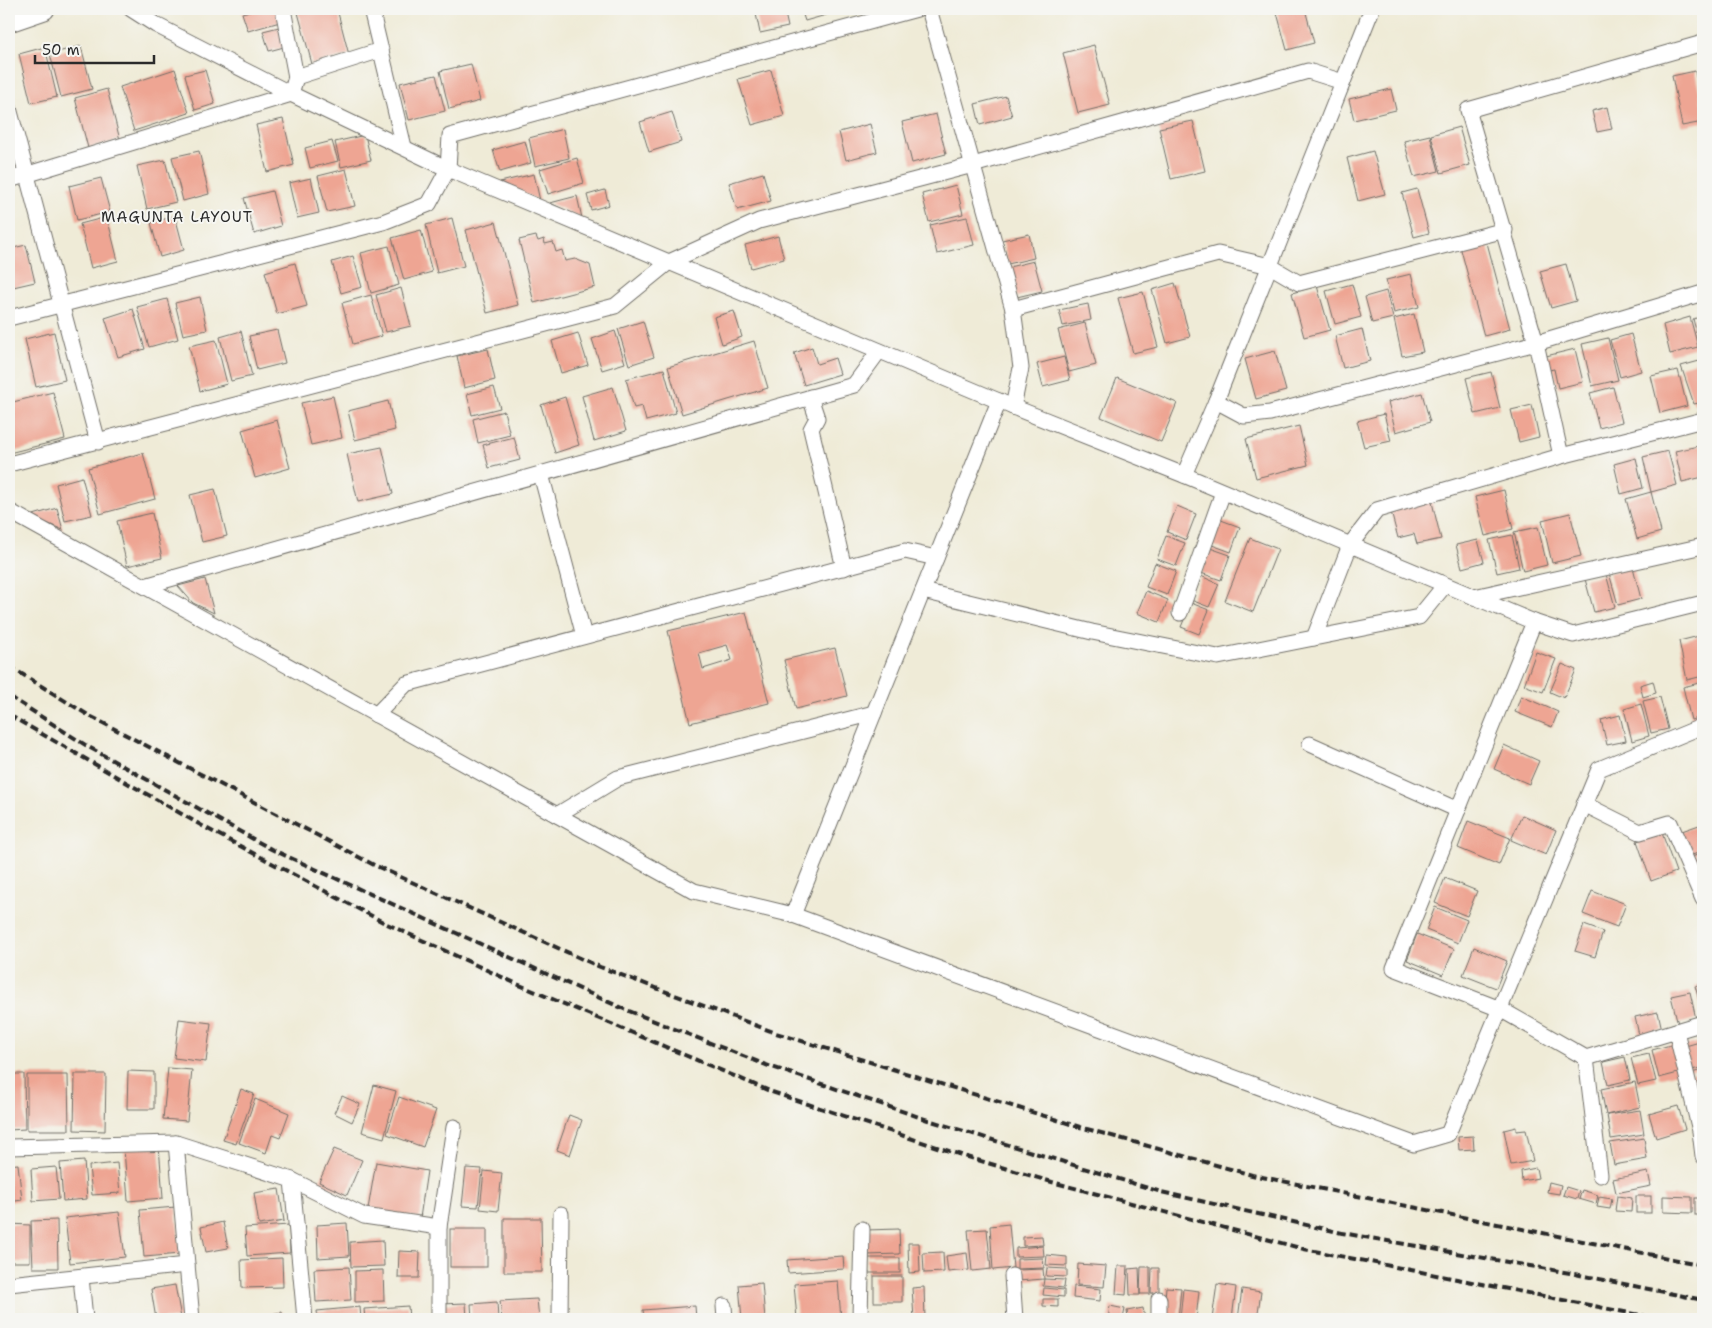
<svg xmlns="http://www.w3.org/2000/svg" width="1712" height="1328" viewBox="0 0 1712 1328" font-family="'Shantell Sans',sans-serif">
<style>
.building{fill:#eea593;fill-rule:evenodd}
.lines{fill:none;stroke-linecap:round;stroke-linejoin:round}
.street-casing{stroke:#706e67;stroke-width:17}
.secondary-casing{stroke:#706e67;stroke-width:23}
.street{stroke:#fff;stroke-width:15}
.secondary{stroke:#fff;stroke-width:21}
.rail{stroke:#2b2b2b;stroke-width:4;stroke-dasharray:8 4;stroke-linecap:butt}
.labels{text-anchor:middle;stroke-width:4;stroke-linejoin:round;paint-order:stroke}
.neighbourhood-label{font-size:15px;letter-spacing:1px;fill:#2b2b2b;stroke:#f6f6f2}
</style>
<rect width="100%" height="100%" fill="#f6f6f2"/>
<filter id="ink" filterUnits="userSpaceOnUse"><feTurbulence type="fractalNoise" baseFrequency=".02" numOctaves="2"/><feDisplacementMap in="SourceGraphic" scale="10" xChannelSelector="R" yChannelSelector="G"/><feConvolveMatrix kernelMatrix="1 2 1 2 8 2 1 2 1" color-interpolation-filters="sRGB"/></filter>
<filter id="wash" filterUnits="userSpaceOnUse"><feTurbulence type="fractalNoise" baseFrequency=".0096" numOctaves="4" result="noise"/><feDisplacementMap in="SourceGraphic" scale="20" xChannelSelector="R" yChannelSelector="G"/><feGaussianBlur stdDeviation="1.12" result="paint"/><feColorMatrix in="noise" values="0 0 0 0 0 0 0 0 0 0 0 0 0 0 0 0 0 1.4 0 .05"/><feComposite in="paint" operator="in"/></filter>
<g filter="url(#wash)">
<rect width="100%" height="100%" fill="#efebd7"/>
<g id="blocks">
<g class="building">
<polygon points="257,9 276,9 280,22 248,31 242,13"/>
<polygon points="297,9 337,9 349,55 312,64"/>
<polygon points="755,9 784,9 788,27 760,33"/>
<polygon points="801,9 847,9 805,21"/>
<polygon points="1276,9 1305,9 1314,43 1287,50"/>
<polygon points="279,27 284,47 269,51 263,31"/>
<polygon points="1094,45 1110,105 1078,113 1063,53"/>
<polygon points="81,46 92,89 61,97 50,54"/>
<polygon points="45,47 57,97 31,103 19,54"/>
<polygon points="471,64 480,101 449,109 440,71"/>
<polygon points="175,69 189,113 134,131 120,87"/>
<polygon points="205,70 215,104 195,110 185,75"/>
<polygon points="771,70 784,116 752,125 738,79"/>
<polygon points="1695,71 1703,110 1703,122 1682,126 1672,76"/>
<polygon points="436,75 445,111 409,120 400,83"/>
<polygon points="107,89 120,140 88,148 75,98"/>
<polygon points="1391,89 1396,110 1354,120 1349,99"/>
<polygon points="1006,96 1012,116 980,125 975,104"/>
<polygon points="1607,107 1612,129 1597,132 1592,111"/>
<polygon points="672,112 681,142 649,152 640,122"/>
<polygon points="936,114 946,154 912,163 902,122"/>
<polygon points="283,119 294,165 267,172 256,125"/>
<polygon points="1193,121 1205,171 1171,179 1159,128"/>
<polygon points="870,124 877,152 846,160 839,132"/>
<polygon points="1459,127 1470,165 1441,173 1431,135"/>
<polygon points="563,129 569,158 535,166 529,138"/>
<polygon points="365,135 371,160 341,167 335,142"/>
<polygon points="1430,135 1439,171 1414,177 1404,141"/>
<polygon points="332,141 338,161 310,168 305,148"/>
<polygon points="525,141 531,163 500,172 493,150"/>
<polygon points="199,151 209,194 183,201 172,157"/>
<polygon points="1373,151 1385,194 1358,201 1347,158"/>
<polygon points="577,158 584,183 548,194 540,169"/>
<polygon points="165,160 176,202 147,209 137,166"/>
<polygon points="346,169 355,206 327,212 318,176"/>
<polygon points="763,173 771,201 737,210 729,183"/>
<polygon points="534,174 540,201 500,182"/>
<polygon points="101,178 110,212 77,220 69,186"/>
<polygon points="311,178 319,213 297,218 289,183"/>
<polygon points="956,185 963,214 929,222 922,194"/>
<polygon points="1417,189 1429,233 1414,237 1402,193"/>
<polygon points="605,190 609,205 591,210 587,195"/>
<polygon points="272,191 281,226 254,234 244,198"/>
<polygon points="577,196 582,218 550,203"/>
<polygon points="175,216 184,250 160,257 151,223"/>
<polygon points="107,217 118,261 91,268 80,224"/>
<polygon points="967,217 974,245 937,254 930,225"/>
<polygon points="452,218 464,266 437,273 426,225"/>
<polygon points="496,222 518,305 487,313 466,230"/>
<polygon points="421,230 432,272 404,280 392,238"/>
<polygon points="1029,234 1034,258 1008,264 1002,240"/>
<polygon points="536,236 538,241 544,239 545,244 553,242 556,252 562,250 565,261 575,259 590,265 595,287 534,303 519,240"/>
<polygon points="778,236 784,259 751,268 745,245"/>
<polygon points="1486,239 1510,329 1484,336 1460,246"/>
<polygon points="26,245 35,282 9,288 9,249"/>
<polygon points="389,246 399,285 371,293 361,253"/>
<polygon points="353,256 362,287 341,293 332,262"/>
<polygon points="1034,261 1042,291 1017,297 1009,267"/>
<polygon points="295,263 307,306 277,314 265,272"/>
<polygon points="1566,264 1576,301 1551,308 1540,271"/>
<polygon points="1411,274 1419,307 1394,313 1386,280"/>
<polygon points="1175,283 1190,337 1167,343 1152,290"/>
<polygon points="1352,284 1361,317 1335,324 1326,291"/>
<polygon points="1317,286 1330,330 1304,337 1292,293"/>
<polygon points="401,288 411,326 386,332 376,295"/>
<polygon points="1386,291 1393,318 1372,323 1365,297"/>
<polygon points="1143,292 1158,347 1133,353 1118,298"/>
<polygon points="371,295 382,336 353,344 342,303"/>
<polygon points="200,297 207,330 183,335 175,303"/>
<polygon points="167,299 178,339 149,347 137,307"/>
<polygon points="1088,304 1091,320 1063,326 1059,310"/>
<polygon points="133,309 145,349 118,357 105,318"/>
<polygon points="734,311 742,337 722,344 714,317"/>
<polygon points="1414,314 1423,352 1402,356 1394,319"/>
<polygon points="1703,316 1703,345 1700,346 1693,319"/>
<polygon points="1690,317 1698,347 1670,354 1663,325"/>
<polygon points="643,321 654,357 629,365 618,329"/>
<polygon points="1085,323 1096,365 1069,372 1058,330"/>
<polygon points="1362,329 1370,361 1343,368 1335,336"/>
<polygon points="277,330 285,363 257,370 249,336"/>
<polygon points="241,331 252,376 231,381 220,337"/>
<polygon points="615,331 625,363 602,370 592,339"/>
<polygon points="54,332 65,380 36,387 25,339"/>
<polygon points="578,333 588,365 561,373 552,341"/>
<polygon points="1631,334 1641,371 1620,377 1610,340"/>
<polygon points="1608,338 1618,380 1592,386 1582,344"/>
<polygon points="216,340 227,384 200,391 189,346"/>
<polygon points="754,341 768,388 682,414 668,367"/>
<polygon points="812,347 817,364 835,358 840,374 804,385 794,353"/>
<polygon points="488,349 495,380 464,388 457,356"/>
<polygon points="1575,349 1583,382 1558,388 1554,369 1549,370 1546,356"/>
<polygon points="1275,351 1286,391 1256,399 1245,359"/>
<polygon points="1064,357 1070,380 1043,387 1037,364"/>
<polygon points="1703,360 1703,402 1694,404 1681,366"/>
<polygon points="664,369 676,413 646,421 642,406 634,408 626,379"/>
<polygon points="1678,370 1687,406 1660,413 1651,376"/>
<polygon points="1491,372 1500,408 1475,414 1466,378"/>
<polygon points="1117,378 1177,403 1161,442 1101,417"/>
<polygon points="494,387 500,408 472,415 467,394"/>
<polygon points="613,387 626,431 594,441 582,396"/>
<polygon points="1613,387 1622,422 1599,428 1590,393"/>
<polygon points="53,392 65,439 9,453 9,403"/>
<polygon points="1422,393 1430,422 1396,432 1388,402"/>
<polygon points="333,396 342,438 311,445 301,403"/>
<polygon points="565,397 579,445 555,453 541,405"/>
<polygon points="388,401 395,430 355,440 348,411"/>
<polygon points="1532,405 1539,437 1519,442 1511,410"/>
<polygon points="504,411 510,435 478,443 473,419"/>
<polygon points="1384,414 1391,441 1364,447 1357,421"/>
<polygon points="277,420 290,468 255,478 242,430"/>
<polygon points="1299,426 1308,465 1256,478 1246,439"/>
<polygon points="514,437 520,460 489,468 483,445"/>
<polygon points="1703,445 1703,477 1682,482 1675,451"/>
<polygon points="382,447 393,494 358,502 347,454"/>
<polygon points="1668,451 1677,485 1651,492 1643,457"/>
<polygon points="143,453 155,499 100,514 88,468"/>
<polygon points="1636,458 1643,488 1621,494 1614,464"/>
<polygon points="82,477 92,515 65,521 56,484"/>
<polygon points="215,489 227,536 202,542 190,495"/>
<polygon points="1504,490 1513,529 1485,536 1475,497"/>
<polygon points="1651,492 1661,532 1637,539 1626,499"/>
<polygon points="1431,498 1441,539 1417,544 1414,534 1398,538 1390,508"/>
<polygon points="1177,506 1196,514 1186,540 1167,532"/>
<polygon points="57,508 63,530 30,516"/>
<polygon points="152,513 162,558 127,566 117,521"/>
<polygon points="1570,513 1581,556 1552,563 1542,520"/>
<polygon points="1221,520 1240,527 1231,552 1212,545"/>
<polygon points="1538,527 1547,565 1523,571 1514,532"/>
<polygon points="1512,535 1519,568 1497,573 1489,540"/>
<polygon points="1166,536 1185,543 1176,566 1157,559"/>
<polygon points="1250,538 1278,549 1253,612 1225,601"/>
<polygon points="1478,540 1484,562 1462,568 1456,545"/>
<polygon points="1210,548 1230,555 1221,580 1201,573"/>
<polygon points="1155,563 1176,571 1167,595 1146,587"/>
<polygon points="1633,567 1641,599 1618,605 1609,573"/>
<polygon points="1606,574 1615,607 1594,612 1585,579"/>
<polygon points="1201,576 1219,584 1209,607 1191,600"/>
<polygon points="205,579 214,613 193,603 178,586"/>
<polygon points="1146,591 1168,600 1159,622 1137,613"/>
<polygon points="1191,603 1209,610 1199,634 1181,627"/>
<path d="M746,612l23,91 -79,20 -22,-92zM727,645l5,15 -29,9 -4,-16z"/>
<polygon points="1699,636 1703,657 1703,676 1687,680 1679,641"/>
<polygon points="835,648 847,696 796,709 784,660"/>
<polygon points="1536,652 1556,659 1543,692 1524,685"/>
<polygon points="1562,664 1576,670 1564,698 1550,692"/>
<polygon points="1653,681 1656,693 1643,697 1640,685"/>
<polygon points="1703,682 1703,717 1691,720 1683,687"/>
<polygon points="1521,696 1558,712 1552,727 1515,712"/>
<polygon points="1660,697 1668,729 1651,733 1643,701"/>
<polygon points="1641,704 1649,736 1632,741 1624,709"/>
<polygon points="1620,715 1626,741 1607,745 1601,720"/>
<polygon points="1504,745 1539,761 1529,784 1494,769"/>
<polygon points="1522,815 1556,830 1546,855 1511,840"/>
<polygon points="1468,821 1510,838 1499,865 1458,848"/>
<polygon points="1702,824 1703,851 1687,857 1679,832"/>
<polygon points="1662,833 1676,872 1651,881 1637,841"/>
<polygon points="1703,853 1703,876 1696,878 1689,858"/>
<polygon points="1445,878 1477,891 1467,916 1435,903"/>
<polygon points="1592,891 1626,904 1617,927 1583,914"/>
<polygon points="1435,907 1467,920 1458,943 1426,930"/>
<polygon points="1584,925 1603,932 1595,957 1575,951"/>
<polygon points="1417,934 1454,949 1443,975 1407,960"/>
<polygon points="1474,947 1507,961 1496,988 1463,975"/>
<polygon points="1703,984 1703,1014 1695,986"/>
<polygon points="1690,992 1696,1019 1678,1024 1671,996"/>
<polygon points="1658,1012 1662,1030 1639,1035 1635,1017"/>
<polygon points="179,1019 211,1023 206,1062 174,1058"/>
<polygon points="1703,1041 1703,1067 1689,1071 1682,1047"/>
<polygon points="1674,1044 1682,1072 1659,1078 1652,1050"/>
<polygon points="1649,1054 1656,1081 1638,1085 1631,1058"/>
<polygon points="1625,1057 1630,1080 1608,1085 1603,1062"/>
<polygon points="168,1068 192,1070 187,1121 163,1119"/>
<polygon points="1703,1070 1703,1091 1696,1092 1691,1073"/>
<polygon points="128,1071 154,1072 154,1109 127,1109"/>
<polygon points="9,1074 24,1074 25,1129 9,1130"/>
<polygon points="75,1074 106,1074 105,1131 74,1130"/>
<polygon points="27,1075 68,1075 69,1130 27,1130"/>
<polygon points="1635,1082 1640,1107 1606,1115 1601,1089"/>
<polygon points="374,1085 396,1091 384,1138 362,1132"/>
<polygon points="241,1089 254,1094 236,1144 223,1140"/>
<polygon points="1703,1095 1703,1125 1696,1097"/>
<polygon points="342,1096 360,1104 352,1122 334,1113"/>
<polygon points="399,1097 436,1110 423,1147 387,1134"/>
<polygon points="255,1099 289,1113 280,1138 272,1135 266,1153 239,1143"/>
<polygon points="1678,1106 1685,1129 1656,1138 1649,1114"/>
<polygon points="1640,1110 1644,1134 1611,1139 1607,1115"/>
<polygon points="569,1115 582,1120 570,1155 557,1150"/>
<polygon points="1516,1127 1516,1131 1526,1130 1533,1161 1511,1165 1504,1130"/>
<polygon points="1473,1136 1474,1149 1459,1150 1458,1137"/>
<polygon points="1644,1138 1647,1159 1614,1165 1610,1143"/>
<polygon points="159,1146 163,1198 128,1201 124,1149"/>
<polygon points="334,1149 362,1160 347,1195 319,1182"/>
<polygon points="84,1161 87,1199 63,1201 60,1163"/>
<polygon points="376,1162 427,1171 420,1218 368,1209"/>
<polygon points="117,1163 120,1193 92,1195 89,1166"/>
<polygon points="18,1164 22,1200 9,1202 9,1165"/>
<polygon points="56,1167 59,1199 33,1201 31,1169"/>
<polygon points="466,1168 482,1169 478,1207 462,1206"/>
<polygon points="1536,1168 1538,1178 1522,1181 1521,1171"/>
<polygon points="484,1171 502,1173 498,1211 480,1209"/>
<polygon points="1648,1172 1651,1186 1616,1193 1613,1179"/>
<polygon points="1549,1182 1561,1185 1559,1194 1547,1192"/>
<polygon points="1566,1187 1579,1191 1577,1199 1563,1195"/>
<polygon points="279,1189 284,1221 259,1225 254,1193"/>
<polygon points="1582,1190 1598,1195 1596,1204 1579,1199"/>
<polygon points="1617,1196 1632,1198 1631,1212 1615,1211"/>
<rect x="1636" y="1196" width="15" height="17"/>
<polygon points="1663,1196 1692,1197 1692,1213 1663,1212"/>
<polygon points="1599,1197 1612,1199 1610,1209 1597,1207"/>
<rect x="1695" y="1198" width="8" height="17"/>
<polygon points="176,1207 180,1254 144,1257 140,1210"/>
<polygon points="119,1212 125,1257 70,1263 65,1218"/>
<polygon points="504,1218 541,1218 542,1272 504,1272"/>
<polygon points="57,1220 58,1268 33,1268 31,1221"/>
<polygon points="223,1222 228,1248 206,1252 201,1227"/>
<polygon points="347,1223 349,1256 318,1258 317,1225"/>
<polygon points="9,1224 30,1225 30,1262 9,1262"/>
<polygon points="1009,1224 1013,1268 993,1270 990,1226"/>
<polygon points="289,1225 290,1253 247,1256 245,1228"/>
<rect x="450" y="1229" width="37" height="38"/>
<polygon points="899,1229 900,1254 867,1255 866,1230"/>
<polygon points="987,1229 991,1269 972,1271 968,1230"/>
<polygon points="1042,1236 1043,1245 1023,1246 1023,1237"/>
<polygon points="383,1240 384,1266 351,1267 350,1242"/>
<polygon points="908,1243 919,1243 920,1272 909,1273"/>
<polygon points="1043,1246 1044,1256 1016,1257 1016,1248"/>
<polygon points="399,1251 420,1252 419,1278 398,1278"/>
<polygon points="943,1252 944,1272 924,1273 923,1253"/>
<polygon points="967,1253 969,1270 948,1272 946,1256"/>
<polygon points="1047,1255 1067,1257 1067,1266 1046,1265"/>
<polygon points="843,1256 844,1269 788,1273 787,1260"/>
<polygon points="282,1258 283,1287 242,1288 241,1260"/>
<rect x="867" y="1258" width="33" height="15"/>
<polygon points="1043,1258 1044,1268 1017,1269 1017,1259"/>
<polygon points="1078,1264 1106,1266 1104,1287 1077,1285"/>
<polygon points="1118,1266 1128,1266 1126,1295 1116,1294"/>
<polygon points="349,1267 351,1300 316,1302 314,1269"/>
<polygon points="1141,1267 1150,1267 1150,1294 1140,1294"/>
<polygon points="1047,1268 1067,1269 1067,1277 1046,1276"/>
<polygon points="1139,1268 1140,1295 1130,1295 1129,1269"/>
<polygon points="1152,1268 1159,1268 1159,1293 1151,1293"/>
<polygon points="1043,1269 1044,1279 1018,1281 1017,1270"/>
<polygon points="383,1270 384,1301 355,1302 355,1271"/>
<rect x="874" y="1276" width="28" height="26"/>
<polygon points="1044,1279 1065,1280 1064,1288 1043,1286"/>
<polygon points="838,1281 841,1319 797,1319 794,1284"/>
<polygon points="762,1283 765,1319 742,1319 739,1285"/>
<polygon points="1217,1284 1236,1287 1232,1319 1212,1319"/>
<polygon points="175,1285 181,1318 156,1319 151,1289"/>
<polygon points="1074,1286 1101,1289 1100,1301 1073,1298"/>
<polygon points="924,1287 925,1319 914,1319 912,1288"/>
<polygon points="1166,1287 1181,1288 1178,1319 1163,1319"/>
<polygon points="1044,1288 1064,1290 1064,1297 1043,1295"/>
<polygon points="1183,1289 1199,1291 1196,1319 1180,1319"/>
<polygon points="1242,1289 1261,1292 1257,1319 1238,1319"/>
<polygon points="537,1299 539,1319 502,1319 500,1301"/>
<polygon points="1043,1299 1058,1299 1058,1307 1043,1306"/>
<polygon points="497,1302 498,1319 472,1319 471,1304"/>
<polygon points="466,1303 467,1319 442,1319 441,1304"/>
<polygon points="408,1306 409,1319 365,1319 364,1309"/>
<polygon points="695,1306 696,1319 644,1319 643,1310"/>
<polygon points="1110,1306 1125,1309 1123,1319 1108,1319"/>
<polygon points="360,1307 361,1319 318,1319 317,1311"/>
<polygon points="1143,1308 1145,1319 1128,1319 1127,1311"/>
<polygon points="282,1312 283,1319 248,1319 248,1318"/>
</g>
</g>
</g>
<g filter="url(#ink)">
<use href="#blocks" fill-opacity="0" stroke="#706e67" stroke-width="1"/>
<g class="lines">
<g class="street-casing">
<g id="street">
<polyline points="131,9 156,25 291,94 448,169 1013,407 1184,475 1534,622 1573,635 1703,603"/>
<polyline points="283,9 296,77 381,50"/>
<polyline points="371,9 404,147"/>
<polyline points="929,9 1013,309 1021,368 1013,407"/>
<polyline points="9,108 98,442"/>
<polyline points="9,180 291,94 296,77"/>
<polyline points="1013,309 1218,254 1270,266 1299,283 1505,230"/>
<polyline points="9,318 383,222 429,204 448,169 450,136 917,9"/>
<polyline points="810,397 817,418 811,429 844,568"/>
<polyline points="1216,401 1244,416 1270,413 1536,343 1703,293"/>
<polyline points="1561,456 1536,343 1468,110 1703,43"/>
<polyline points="9,464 615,306 669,262 759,221 973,165 1308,71 1343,82"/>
<polyline points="541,474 584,636"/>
<polyline points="1184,475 1216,401 1372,9"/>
<polyline points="9,511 694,891 793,915 1414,1144 1448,1134 1599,769 1703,726"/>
<polyline points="145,586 854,385 879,351"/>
<polyline points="923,591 1092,632 1218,657 1419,617 1445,585"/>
<polyline points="1474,597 1703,546"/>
<polyline points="1180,613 1223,492"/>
<polyline points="1534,622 1394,968 1500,1009 1586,1058 1703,1023"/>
<polyline points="1314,638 1350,545 1377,510 1561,456 1703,420"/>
<polyline points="376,715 406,684 905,551 936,558"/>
<polyline points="1310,744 1458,810"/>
<polyline points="1584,804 1640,832 1670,823 1703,899"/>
<polyline points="557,815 618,778 874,713"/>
<polyline points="793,915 999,401"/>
<polyline points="1676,1031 1700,1131 1703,1156"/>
<polyline points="1586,1058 1600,1175"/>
<polyline points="176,1143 192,1319"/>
<polyline points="9,1147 176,1143 292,1180 364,1216 439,1227"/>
<polyline points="292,1180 305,1319"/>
<polyline points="1012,1276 1015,1319"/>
<polyline points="81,1277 85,1319"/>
<polyline points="9,1284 187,1265"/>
<polyline points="724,1306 725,1319"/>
<polyline points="439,1319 439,1227 454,1127"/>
<polyline points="560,1319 561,1214"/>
<polyline points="860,1319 862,1229"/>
<polyline points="1159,1319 1159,1299"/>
</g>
</g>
<g class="secondary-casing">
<polyline id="secondary" points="9,21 44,9"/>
</g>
<use href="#street" class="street"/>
<use href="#secondary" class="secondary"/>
<g class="rail">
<polyline points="9,666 88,715 374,865 600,967 776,1033 1080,1127 1252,1175 1703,1265"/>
<polyline points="9,696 87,746 271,849 624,1009 766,1065 928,1120 1161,1192 1342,1233 1570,1273 1703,1300"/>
<polyline points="9,715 206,828 385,923 517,984 772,1092 964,1156 1052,1182 1304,1249 1660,1319"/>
</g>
</g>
</g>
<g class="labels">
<g class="neighbourhood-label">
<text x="177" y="222">MAGUNTA LAYOUT</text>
</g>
</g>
<rect width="1712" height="1328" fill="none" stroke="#f6f6f2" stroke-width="30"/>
<path d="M35 55v8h119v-8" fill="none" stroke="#2b2b2b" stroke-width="2.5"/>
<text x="42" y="55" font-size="15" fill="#2b2b2b" stroke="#f6f6f2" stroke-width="4" paint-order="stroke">50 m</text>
</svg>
